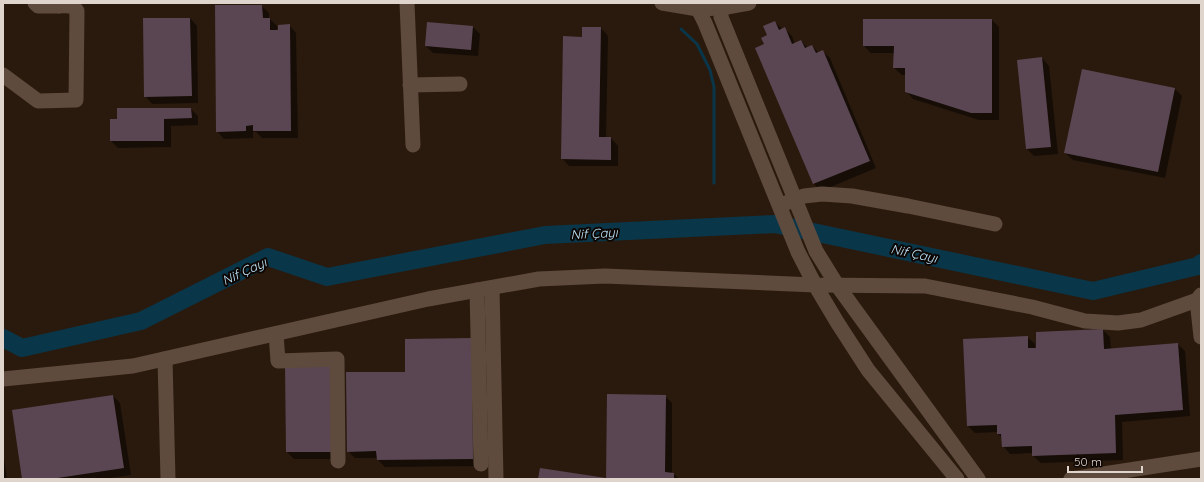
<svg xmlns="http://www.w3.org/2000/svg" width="1204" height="482" viewBox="0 0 1204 482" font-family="Quicksand,sans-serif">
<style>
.shadow{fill:#0007}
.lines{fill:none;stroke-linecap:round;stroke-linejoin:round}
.stream{stroke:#0a364a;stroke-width:3}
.river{stroke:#0a364a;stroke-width:18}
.building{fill:#5a4653}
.minor{stroke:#5e4b3d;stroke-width:15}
.labels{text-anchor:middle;stroke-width:4;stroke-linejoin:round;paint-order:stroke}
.water-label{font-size:13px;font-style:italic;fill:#bde3f9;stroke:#0d0603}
</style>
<rect width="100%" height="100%" fill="#2a1a0d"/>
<g class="shadow">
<polygon points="262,6 269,13 269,18 277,26 277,30 289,25 296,33 298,138 262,138 256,132 253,132 253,138 224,139 217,131"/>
<polygon points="190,18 197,26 198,103 152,104 145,96 144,19"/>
<polygon points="992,20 999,27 999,120 979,120 913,99 906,91 906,75 902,75 894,68 895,53 871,53 864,46"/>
<polygon points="775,22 782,29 785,29 792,36 795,44 801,41 808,48 812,46 819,53 822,51 830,58 876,168 821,191 814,184 756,48 765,45"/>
<polygon points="473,27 480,34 478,56 433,53 426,46"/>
<polygon points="601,28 608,36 606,138 611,138 618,146 618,166 569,166 562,158 583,38"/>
<polygon points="1042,58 1049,66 1058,154 1034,156 1027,149"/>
<polygon points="1175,89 1182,96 1165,178 1073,160 1065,153"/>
<polygon points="118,109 191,109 198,116 198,125 171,126 171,147 118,148 111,141 118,120"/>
<polygon points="1103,330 1110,337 1111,349 1178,344 1185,351 1190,416 1122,422 1123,460 1041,463 1033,456 1033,453 1010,454 1003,446 1002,438 998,434 998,432 975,433 968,426 1027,337 1035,344 1035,349"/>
<polygon points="472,339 480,466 385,467 378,460 378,458 355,458 348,451 406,373"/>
<polygon points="339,371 340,459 294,459 287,452"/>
<polygon points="113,396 120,403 131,475 104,479 23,479"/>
<polygon points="665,396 672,403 672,474 674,474 679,479 607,479"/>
<polygon points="3,451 7,479 3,479"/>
</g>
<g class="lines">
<polyline class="stream" points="681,29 697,44 710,70 714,87 714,183"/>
<polyline class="river" points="3,338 22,348 141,321 268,257 327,277 545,235 775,224 1093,291 1198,266 1201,263"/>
</g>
<g class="building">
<polygon points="215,5 262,5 263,18 270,18 270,30 278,30 278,25 290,24 291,131 253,131 253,125 246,126 246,131 216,132"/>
<polygon points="143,18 190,18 192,96 144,97"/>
<polygon points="863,19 992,19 992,113 971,113 905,92 905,68 893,68 894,46 863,46"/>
<polygon points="775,21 779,30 785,27 792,44 801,40 805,48 812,45 816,53 823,50 870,161 813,184 755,48 764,44 761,38 767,35 763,26"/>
<polygon points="427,22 473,26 471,50 425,46"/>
<polygon points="582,27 601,27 599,137 611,137 611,160 561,159 563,36 582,37"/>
<polygon points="1042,57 1051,147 1026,149 1017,60"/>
<polygon points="1082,69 1175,88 1158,172 1064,153"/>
<polygon points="117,108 191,108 192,118 164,119 164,141 110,141 110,119 117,119"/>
<polygon points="1103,329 1104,349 1178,343 1183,410 1115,415 1116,453 1032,456 1032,446 1002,447 1001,434 997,434 997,425 967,426 963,339 1028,336 1028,348 1036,348 1036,332"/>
<polygon points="472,338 473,459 377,460 376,451 347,452 346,372 405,372 405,339"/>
<polygon points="285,363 332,363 333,452 286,452"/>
<polygon points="607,394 666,395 665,472 674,473 674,479 606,479"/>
<polygon points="113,395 124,468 51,479 22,479 12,410"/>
<polygon points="540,468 606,478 606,479 538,479"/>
</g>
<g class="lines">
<g class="minor">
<polyline points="35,3 38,6 59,6 60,3"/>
<polyline points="407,3 413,145"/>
<polyline points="662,3 698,9 721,8 749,3"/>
<polyline points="695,3 705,23 798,252 815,285 837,322 868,370 957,479"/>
<polyline points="721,3 721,17 816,251 837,285 978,479"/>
<path d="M3,75l35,26 38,-1 1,-89c-4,-7 -12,-5 -18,-5"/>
<polyline points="410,85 460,84"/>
<polyline points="786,203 804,196 822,194 852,196 908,206 995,224"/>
<polyline points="492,288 496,479"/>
<polyline points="477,290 481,464"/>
<polyline points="1197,300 1201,337"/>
<polyline points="276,334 278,361 337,359 338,461"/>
<polyline points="165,359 168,479"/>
<polyline points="3,379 133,366 428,299 539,279 605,276 815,285 925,286 1032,307 1085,321 1102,322 1118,323 1141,320 1197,300 1201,295"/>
<polyline points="1071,479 1201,459"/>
</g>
</g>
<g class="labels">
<g class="water-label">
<text transform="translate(594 233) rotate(-3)" y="5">Nif Çayı</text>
<text transform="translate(914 253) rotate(12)" y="5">Nif Çayı</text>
<text transform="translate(244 271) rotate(-25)" y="5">Nif Çayı</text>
</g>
</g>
<rect width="1204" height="482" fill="none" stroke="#e0d5cd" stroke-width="8"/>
<path d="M1068 466v6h74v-6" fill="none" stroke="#e0d5cd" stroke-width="2"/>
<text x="1074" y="466" font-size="12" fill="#e0d5cd" stroke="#0d0603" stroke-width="3" paint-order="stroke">50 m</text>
</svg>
